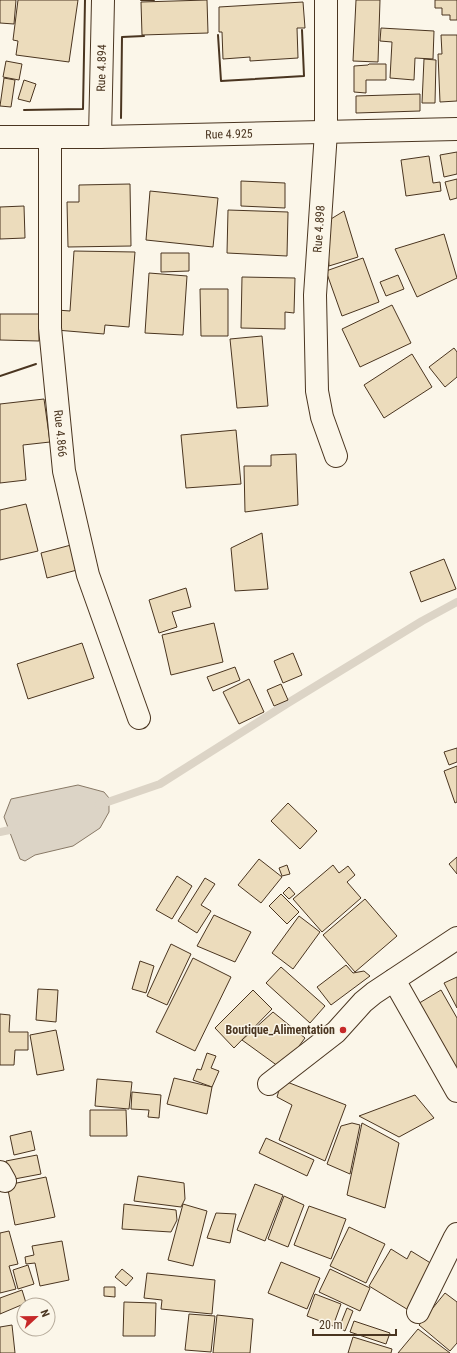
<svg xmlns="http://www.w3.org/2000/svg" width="457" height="1353" viewBox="0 0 457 1353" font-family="'Roboto Condensed',sans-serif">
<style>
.water{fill:#dcd4c6;stroke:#887966}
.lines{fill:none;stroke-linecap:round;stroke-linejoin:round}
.stream{stroke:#dcd4c6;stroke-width:8}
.building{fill:#ecdcbc;stroke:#4a3520}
.minor-casing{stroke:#4a3520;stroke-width:24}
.minor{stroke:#fbf6e9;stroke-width:22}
.wall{stroke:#4a3520;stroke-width:2}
.poi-dot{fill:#c62828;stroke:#fbf6e9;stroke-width:1.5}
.labels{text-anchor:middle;stroke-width:3;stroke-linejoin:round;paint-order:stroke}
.street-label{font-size:12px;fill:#4a3520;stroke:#fbf6e9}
.poi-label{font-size:12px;font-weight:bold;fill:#4a3520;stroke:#fbf6e9;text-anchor:end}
</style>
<rect width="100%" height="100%" fill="#fbf6e9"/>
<polygon class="water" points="78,785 104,792 109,798 109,812 100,828 73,846 35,855 25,861 20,859 4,817 11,799"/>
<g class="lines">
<g class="stream">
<polyline points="99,805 160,784 288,703 422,621 457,602"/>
<polyline points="0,832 19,828"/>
</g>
</g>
<g class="building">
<polygon points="0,0 16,0 14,24 0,23"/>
<polygon points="18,0 78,0 69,62 16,55 18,41 13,40"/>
<polygon points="207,0 208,33 142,35 141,2"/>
<polygon points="356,0 380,0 378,62 353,61"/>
<polygon points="435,0 457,0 457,20 450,20 450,15 442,15 442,8 435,8"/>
<polygon points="303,2 305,28 297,28 298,58 250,61 250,57 223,59 222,32 219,32 219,7"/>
<polygon points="381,28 434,31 433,59 415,58 414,80 390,78 392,42 380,41"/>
<polygon points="441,35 457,35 457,101 440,102 438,54 442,54"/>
<polygon points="424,59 436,60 435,103 422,103"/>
<polygon points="6,61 22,64 19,80 3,77"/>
<polygon points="369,64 386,64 386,80 366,80 366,93 354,92 354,66 368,65"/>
<polygon points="4,78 15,80 11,107 0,106"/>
<polygon points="24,80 36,84 30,102 18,99"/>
<polygon points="420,94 420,111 356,113 356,96"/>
<polygon points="457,152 457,174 444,177 440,155"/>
<polygon points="429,156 433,183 440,182 441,191 406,196 401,160"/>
<polygon points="457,179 457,198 450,200 445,182"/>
<polygon points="241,181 285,183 285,208 241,206"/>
<polygon points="130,184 131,246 68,247 67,202 79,202 79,185"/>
<polygon points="150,191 218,198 213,247 146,240"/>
<polygon points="24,206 25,238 0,239 0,207"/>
<polygon points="228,210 288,212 287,256 227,253"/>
<polygon points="344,211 358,257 329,266 326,222"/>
<polygon points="444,234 457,278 417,297 395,249"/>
<polygon points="74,251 135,252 129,327 105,325 104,334 56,330 57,310 70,311"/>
<polygon points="161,253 189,253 189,271 161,272"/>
<polygon points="363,258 379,302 342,316 326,271"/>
<polygon points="149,273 187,276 183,335 145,333"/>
<polygon points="398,275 404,289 386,296 380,282"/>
<polygon points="242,277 295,278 294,313 285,312 285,329 241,328"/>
<polygon points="200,289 228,289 228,336 201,336"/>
<polygon points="392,305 411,343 360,367 342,329"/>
<polygon points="0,314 39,314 39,341 0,340"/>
<polygon points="262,336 268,406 237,408 230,339"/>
<polygon points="454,348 457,352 457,377 445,387 429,367"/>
<polygon points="412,354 432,387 384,418 364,385"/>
<polygon points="44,399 50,442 23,445 26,480 0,483 0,404"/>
<polygon points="236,430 241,484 186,488 181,435"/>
<polygon points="296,454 298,505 245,512 244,466 271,466 271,455"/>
<polygon points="26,504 38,551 0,560 0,510"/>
<polygon points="262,533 268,589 235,591 231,548"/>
<polygon points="71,545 77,570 47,578 41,553"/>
<polygon points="444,559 456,589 421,602 410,572"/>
<polygon points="186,588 191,607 172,612 177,627 159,633 149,600"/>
<polygon points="214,623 223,662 171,675 162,635"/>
<polygon points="82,643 94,678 28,699 17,664"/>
<polygon points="293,653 302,675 283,683 274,661"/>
<polygon points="235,667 240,680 213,691 207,677"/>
<polygon points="249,679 264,712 239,724 223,692"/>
<polygon points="281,684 288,700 274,706 267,690"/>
<polygon points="457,748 457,762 449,765 444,752"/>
<polygon points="457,766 457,802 455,803 444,771"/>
<polygon points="288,803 317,831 300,849 271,821"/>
<polygon points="457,857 457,874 449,864"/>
<polygon points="259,859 282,877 261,903 238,885"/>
<polygon points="287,865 290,874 282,876 279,868"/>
<polygon points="333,865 339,873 348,866 355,875 347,882 361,898 322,932 293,899"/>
<polygon points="177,876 192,886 172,919 156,910"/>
<polygon points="205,878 215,884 201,905 211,911 197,933 178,921"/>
<polygon points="289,887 295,894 289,899 283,893"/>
<polygon points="281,894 299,912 287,924 269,906"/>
<polygon points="365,899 397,936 355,972 323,935"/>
<polygon points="214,915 251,932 235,962 197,946"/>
<polygon points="299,916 320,932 293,969 272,953"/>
<polygon points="171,944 191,954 167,1005 147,996"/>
<polygon points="193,958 231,977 195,1051 156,1032"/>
<polygon points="140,961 154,966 146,993 132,989"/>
<polygon points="346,965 353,973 364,971 370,976 331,1005 317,987"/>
<polygon points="281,967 325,1006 310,1023 266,983"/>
<polygon points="457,977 457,1008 444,983"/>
<polygon points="38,989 58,990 56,1022 36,1020"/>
<polygon points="253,990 272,1009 234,1048 215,1028"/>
<polygon points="441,990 457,1018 457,1072 411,1008"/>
<polygon points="273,1012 305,1038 282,1069 242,1040"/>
<polygon points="0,1014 10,1015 9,1032 28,1032 28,1050 15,1050 14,1065 0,1065"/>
<polygon points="56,1030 64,1070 37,1075 30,1035"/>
<polygon points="207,1053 216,1056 211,1068 219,1071 212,1087 193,1080 197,1069 201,1070"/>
<polygon points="174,1078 212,1087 207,1114 167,1104"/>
<polygon points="97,1079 132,1082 129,1109 95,1106"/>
<polygon points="282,1080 346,1105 325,1161 279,1140 292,1105 277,1097"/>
<polygon points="132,1092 161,1095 159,1118 148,1117 149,1110 131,1109"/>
<polygon points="415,1095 434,1118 399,1137 359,1116"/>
<polygon points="90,1110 126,1110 127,1136 90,1136"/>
<polygon points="352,1123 360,1125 350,1174 327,1164 341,1126"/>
<polygon points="362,1123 399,1143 385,1208 347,1195"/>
<polygon points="31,1131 35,1150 14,1155 10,1136"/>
<polygon points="266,1138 314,1160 307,1176 259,1153"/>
<polygon points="37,1155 41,1174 9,1180 6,1161"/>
<polygon points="138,1176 184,1183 185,1199 181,1207 134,1201"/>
<polygon points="46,1177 55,1217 15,1225 7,1185"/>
<polygon points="255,1184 283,1195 265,1241 237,1230"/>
<polygon points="284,1196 304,1205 288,1247 268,1239"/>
<polygon points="124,1204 176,1210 177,1220 171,1232 122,1229"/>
<polygon points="183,1204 207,1211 193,1266 168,1260"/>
<polygon points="309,1206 346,1219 331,1259 294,1245"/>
<polygon points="216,1213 236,1214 230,1243 207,1238"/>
<polygon points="349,1227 385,1244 366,1283 330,1266"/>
<polygon points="9,1231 18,1264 9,1266 16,1289 0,1293 0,1233"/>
<polygon points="62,1241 69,1280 40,1286 35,1263 26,1264 25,1257 34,1255 32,1246"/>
<polygon points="391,1249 407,1259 411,1251 437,1267 410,1311 369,1286"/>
<polygon points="281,1262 320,1278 307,1309 268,1293"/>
<polygon points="28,1265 34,1284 18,1289 13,1270"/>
<polygon points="122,1269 133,1278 126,1286 115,1277"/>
<polygon points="330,1269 370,1288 360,1311 319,1292"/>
<polygon points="147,1273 215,1280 212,1314 161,1309 162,1300 144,1298"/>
<polygon points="104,1287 115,1287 115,1297 104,1296"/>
<polygon points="22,1290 26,1303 0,1314 0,1298"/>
<polygon points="445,1293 457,1302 457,1343 450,1351 419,1325"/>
<polygon points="315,1294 341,1304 333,1326 307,1316"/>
<polygon points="124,1302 156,1303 155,1336 123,1336"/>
<polygon points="347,1308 353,1311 345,1331 339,1328"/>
<polygon points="189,1314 215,1316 211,1352 185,1350"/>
<polygon points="217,1315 253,1319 250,1353 213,1353"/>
<polygon points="354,1321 390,1333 386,1344 350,1332"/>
<polygon points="12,1325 15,1353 0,1353 0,1327"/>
<polygon points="418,1329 450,1353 398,1353"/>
<polygon points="353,1337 392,1349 391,1353 348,1353"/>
</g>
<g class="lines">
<g class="minor-casing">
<g id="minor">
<polyline points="326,0 326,132 315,295 317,391 322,417 336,456"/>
<path id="s1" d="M0,137h100l357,-8"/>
<path id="s2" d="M50,137v191l14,143 24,104 51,143"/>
<path id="s3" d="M100,137l3,-137"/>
<polyline points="394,980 457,1091"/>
<polyline points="269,1084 336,1032 363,1002 374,993 457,938"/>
<polyline points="0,1172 5,1181"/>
<polyline points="418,1312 454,1239 457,1234"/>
</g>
</g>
<use href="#minor" class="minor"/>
<g class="wall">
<polyline points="141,0 154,0"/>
<polyline points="218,35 221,81 304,76 302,30"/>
<polyline points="24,110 83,109 85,0"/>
<polyline points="121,118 122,37 144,36"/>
<polyline points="0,376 36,364"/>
</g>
</g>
<circle class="poi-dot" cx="343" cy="1030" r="4"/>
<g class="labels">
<g class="street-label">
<text dy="4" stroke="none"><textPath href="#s3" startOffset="69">Rue 4.894</textPath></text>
<text dy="4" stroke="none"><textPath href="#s1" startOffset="229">Rue 4.925</textPath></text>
<text transform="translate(319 229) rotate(-86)" y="4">Rue 4.898</text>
<text dy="4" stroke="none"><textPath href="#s2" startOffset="297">Rue 4.866</textPath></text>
</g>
<g class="poi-label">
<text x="335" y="1034">Boutique_Alimentation</text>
</g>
</g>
<g transform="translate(36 1317) rotate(68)"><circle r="19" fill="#fbf6e9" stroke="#b4a999"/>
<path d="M0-3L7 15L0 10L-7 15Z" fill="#c62828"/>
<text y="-6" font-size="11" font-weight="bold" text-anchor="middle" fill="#4a3520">N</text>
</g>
<path d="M313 1329v6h83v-6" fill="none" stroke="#4a3520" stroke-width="2"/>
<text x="319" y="1329" font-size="12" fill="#4a3520" stroke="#fbf6e9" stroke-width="3" paint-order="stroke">20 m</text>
</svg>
